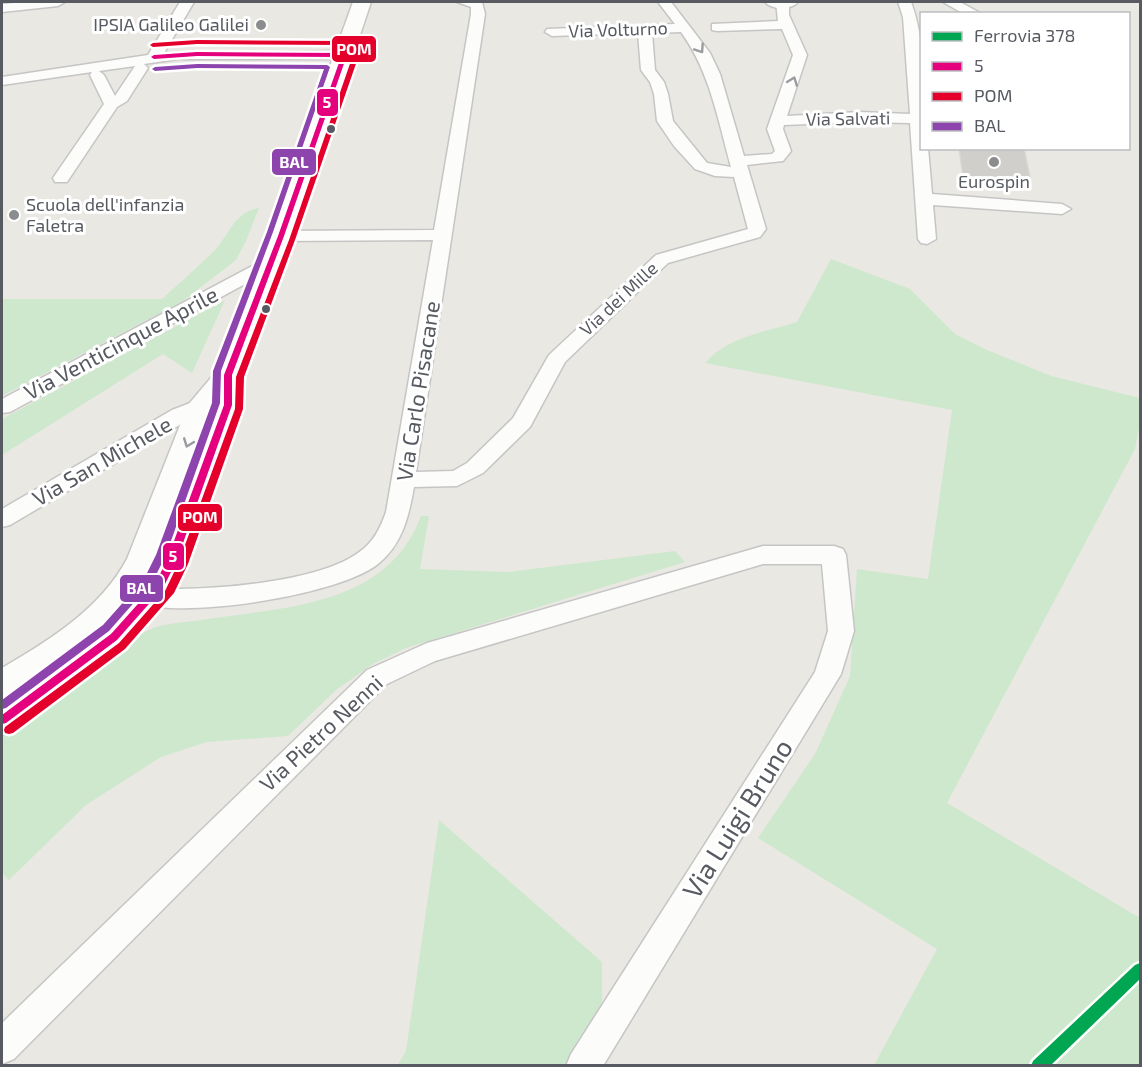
<svg xmlns="http://www.w3.org/2000/svg" width="1142" height="1067" viewBox="0 0 1142 1067" font-family="'Exo 2',sans-serif">
<style>
.green{fill:#cee8cd}
.building{fill:#d0cfcb;stroke:#d9d7d1;stroke-width:1.5}
.lines{fill:none;stroke-linecap:round;stroke-linejoin:round}
.minor-casing{stroke:#c6c5c5;stroke-width:3}
.tertiary-casing{stroke:#c6c5c5;stroke-width:3}
.secondary-casing{stroke:#c6c6c5;stroke-width:3}
.minor{fill:#fcfcfb;fill-rule:evenodd}
.tertiary{fill:#fcfcfb;fill-rule:evenodd}
.secondary{fill:#fcfcfb;fill-rule:evenodd}
.bus-1-casing{stroke:#fff;stroke-width:5}
.bus-2-casing{stroke:#fff;stroke-width:5}
.bus-3-casing{stroke:#fff;stroke-width:5}
.bus-1{fill:#e5007d;fill-rule:evenodd}
.bus-2{fill:#e4002b;fill-rule:evenodd}
.bus-3{fill:#8e44ad;fill-rule:evenodd}
.rail-1-casing{stroke:#fff;stroke-width:5}
.rail-1{fill:#00a651;fill-rule:evenodd}
.oneway{stroke:#999b9f}
.poi-dot{fill:#8a8c8e;stroke:#fff;stroke-width:2}
.bus-dot{fill:#575b61;stroke:#fff;stroke-width:2}
.labels{text-anchor:middle;stroke-width:6;stroke-linejoin:round;paint-order:stroke}
.far-poi-label{font-size:18px;fill:#575b61;stroke:#fff;text-anchor:end}
.far-street-label{font-size:18px;fill:#575b61;stroke:#fff}
.street-label{font-size:22px;fill:#575b61;stroke:#fff}
.near-street-label{font-size:27px;fill:#575b61;stroke:#fff}
.line-badge{stroke:#fff;stroke-width:2}
.badge-label{font-size:16px;text-anchor:middle;font-weight:bold;fill:#fff}
</style>
<rect width="100%" height="100%" fill="#eae8e2"/>
<g class="green">
<path d="M259,208l-13,33 -10,19 -53,41 -181,95v-97h160c17,-16 35,-31 51,-47 16,-15 20,-40 46,-44z"/>
<path d="M831,259l79,30 45,45 32,16 64,26 89,22v24l-5,27 -188,354 193,115v147h-266l63,-116 -179,-111 57,-84 35,-78 7,-107 71,10 24,-169 -247,-47c22,-26 60,-31 92,-41z"/>
<polygon points="225,300 192,373 163,354 2,455 2,419"/>
<path d="M421,516h8l-9,53 88,3 167,-21 10,11 -279,86 -33,16 -37,26 -48,46 -81,6 -46,15 -75,48 -77,75 -7,-7v-135c25,-17 53,-34 78,-54 24,-19 47,-46 76,-57 14,-4 31,-5 45,-7 83,-13 186,-13 220,-104z"/>
<polygon points="439,820 602,962 602,1065 397,1066 406,1051"/>
</g>
<polygon class="building" points="959,148 1024,148 1031,182 963,176"/>
<g class="lines">
<g class="minor-casing">
<g id="minor">
<polygon points="26,2 65,2 58,6 2,12 2,4"/>
<path d="M180,2h14l-30,51 180,-2 7,4 -7,4h-166l-34,5 4,4 -21,33 -10,6 -50,75h-12l-2,-4 51,-74 -14,-29 2,-3 -90,13v-8l146,-22zM135,66l-20,30 -11,-21 -5,-4z"/>
<path d="M457,2h25l3,12 -69,458 37,-1 14,-8 46,-45 36,-63 107,-100 92,-26 -14,-52 -19,-1 -20,-7 -21,-23 -17,-25 -3,-27 -4,-12 -9,-12 -3,-37 -86,3 -7,-4 2,-3 128,-5 -17,-22h13l39,51 10,21 24,82 28,-2 3,-3 -8,-22 26,-74 -11,-26 -65,2 -5,-1v-6l66,-3 -2,-19h13v13l18,40 -20,61 72,-4 51,2 -7,-97 -5,-15h13c17,44 11,100 11,146h6l4,46 130,10 9,5 -9,5 -129,-9 3,34 -9,5 -6,-1 -3,-4 -8,-116 -51,-1 -75,3 -1,4 8,22 -8,10 -36,4 19,64 -6,8 -92,26 -103,99 -35,65 -47,46 -26,13 -43,1c-5,29 -12,58 -36,77 -39,31 -189,54 -236,40l-4,-7 4,-7 9,-2c51,4 166,-5 207,-35 15,-10 22,-24 28,-41l47,-272 -152,1 -9,-5 9,-5 153,-1 37,-216v-7zM681,32c29,40 37,88 50,135l-24,-4 -34,-42 -5,-27 -4,-12 -9,-12 -3,-37z"/>
<polygon points="943,2 960,2 982,14 964,14"/>
<polygon points="271,256 278,258 280,262 278,266 10,412 2,413 2,399"/>
<polygon points="203,398 211,400 214,405 211,410 188,420 10,525 2,527 2,509 172,410"/>
<polygon points="763,546 834,546 843,549 846,555 854,631 841,674 603,1066 566,1066 571,1054 815,672 828,631 822,564 763,564 435,661 387,684 14,1059 2,1064 2,1023 367,670 427,643"/>
</g>
</g>
<g class="tertiary-casing">
<path id="tertiary" d="M765,2h33c-7,8 -26,8 -33,0z"/>
</g>
<g class="secondary-casing">
<path id="secondary" d="M353,2h18l-78,234 -51,139 1,30 -54,155 -14,28 -48,59 -111,84 -14,4v-67c47,-27 99,-60 125,-109l61,-154 27,-32 54,-137z"/>
</g>
<use href="#minor" class="minor"/>
<use href="#tertiary" class="tertiary"/>
<use href="#secondary" class="secondary"/>
<g class="bus-1-casing">
<polygon id="bus-1" points="197,52 344,53 347,55 284,236 232,375 232,405 177,560 163,588 117,640 6,723 2,724 2,715 111,634 154,586 167,560 224,405 224,375 278,236 341,57 197,56 154,59 151,57 154,55"/>
</g>
<g class="bus-2-casing">
<polygon id="bus-2" points="197,40 344,41 355,46 359,55 295,240 244,377 243,409 188,564 174,593 125,649 13,733 9,734 5,733 4,730 5,727 119,643 165,591 178,564 235,409 236,377 289,240 353,55 351,48 343,45 197,44 153,47 150,45 153,43"/>
</g>
<g class="bus-3-casing">
<polygon id="bus-3" points="197,64 327,65 330,67 273,232 221,371 220,403 166,555 153,581 109,631 6,708 2,709 2,700 103,625 144,579 156,555 212,403 213,371 267,232 324,69 197,68 155,71 152,69 155,67"/>
</g>
<use href="#bus-1" class="bus-1"/>
<use href="#bus-2" class="bus-2"/>
<use href="#bus-3" class="bus-3"/>
<g class="rail-1-casing">
<polygon id="rail-1" points="1140,963 1140,979 1050,1066 1031,1066 1033,1061 1135,965"/>
</g>
<use href="#rail-1" class="rail-1"/>
</g>
<defs><path id="oneway-chevron" d="M-2-3.5L2.5 0L-2 3.5" fill="none" stroke-width="1.6" stroke-linecap="round" stroke-linejoin="round" transform="scale(1.5)"/></defs>
<g class="oneway">
<use href="#oneway-chevron" transform="translate(700 49) rotate(56)"/>
<use href="#oneway-chevron" transform="translate(793 81) rotate(-69)"/>
<use href="#oneway-chevron" transform="translate(188 443) rotate(111)"/>
</g>
<g class="poi-dot">
<circle cx="261" cy="25" r="6"/>
<circle cx="994" cy="162" r="6"/>
<circle cx="14" cy="215" r="6"/>
</g>
<g class="bus-dot">
<circle cx="331" cy="129" r="5"/>
<circle cx="266" cy="309" r="5"/>
</g>
<g class="labels">
<g class="far-poi-label">
<text x="249" y="31">IPSIA Galileo Galilei</text>
<text x="994" y="188" text-anchor="middle">Eurospin</text>
<text x="26" y="211" text-anchor="start">Scuola dell'infanzia<tspan x="26" dy="21">Faletra</tspan></text>
</g>
<g class="far-street-label">
<text transform="translate(618 30) rotate(-2)" y="6">Via Volturno</text>
<text transform="translate(848 119) rotate(-1)" y="6">Via Salvati</text>
<text transform="translate(619 299) rotate(-43)" y="6">Via dei Mille</text>
</g>
<g class="street-label">
<text transform="translate(121 343) rotate(-28)" y="8">Via Venticinque Aprile</text>
<text transform="translate(418 391) rotate(-81)" y="8">Via Carlo Pisacane</text>
<text transform="translate(102 461) rotate(-30)" y="8">Via San Michele</text>
<text transform="translate(321 733) rotate(-43)" y="8">Via Pietro Nenni</text>
</g>
<g class="near-street-label">
<text transform="translate(738 819) rotate(-58)" y="9">Via Luigi Bruno</text>
</g>
</g>
<g class="line-badge">
<rect x="331" y="35" width="46" height="28" rx="6" fill="#e4002b"/>
<rect x="316" y="88" width="23" height="29" rx="6" fill="#e5007d"/>
<rect x="271" y="148" width="46" height="28" rx="6" fill="#8e44ad"/>
<rect x="177" y="503" width="46" height="29" rx="6" fill="#e4002b"/>
<rect x="162" y="542" width="23" height="29" rx="6" fill="#e5007d"/>
<rect x="119" y="574" width="45" height="29" rx="6" fill="#8e44ad"/>
</g>
<g class="badge-label">
<text x="354" y="55">POM</text>
<text x="327" y="108">5</text>
<text x="294" y="168">BAL</text>
<text x="200" y="523">POM</text>
<text x="173" y="562">5</text>
<text x="141" y="594">BAL</text>
</g>
<rect width="1142" height="1067" fill="none" stroke="#575b61" stroke-width="6"/>
<rect x="920" y="12" width="210" height="138" fill="#ffffff" stroke="#bcbdc0" stroke-width="1.5"/>
<rect x="932" y="32" width="30" height="9" fill="#00a651" stroke="#bcbdc0" stroke-width="1.5"/>
<text x="974" y="42" font-size="18" fill="#575b61">Ferrovia 378</text>
<rect x="932" y="62" width="30" height="9" fill="#e5007d" stroke="#bcbdc0" stroke-width="1.5"/>
<text x="974" y="72" font-size="18" fill="#575b61">5</text>
<rect x="932" y="92" width="30" height="9" fill="#e4002b" stroke="#bcbdc0" stroke-width="1.5"/>
<text x="974" y="102" font-size="18" fill="#575b61">POM</text>
<rect x="932" y="122" width="30" height="9" fill="#8e44ad" stroke="#bcbdc0" stroke-width="1.5"/>
<text x="974" y="132" font-size="18" fill="#575b61">BAL</text>
</svg>
